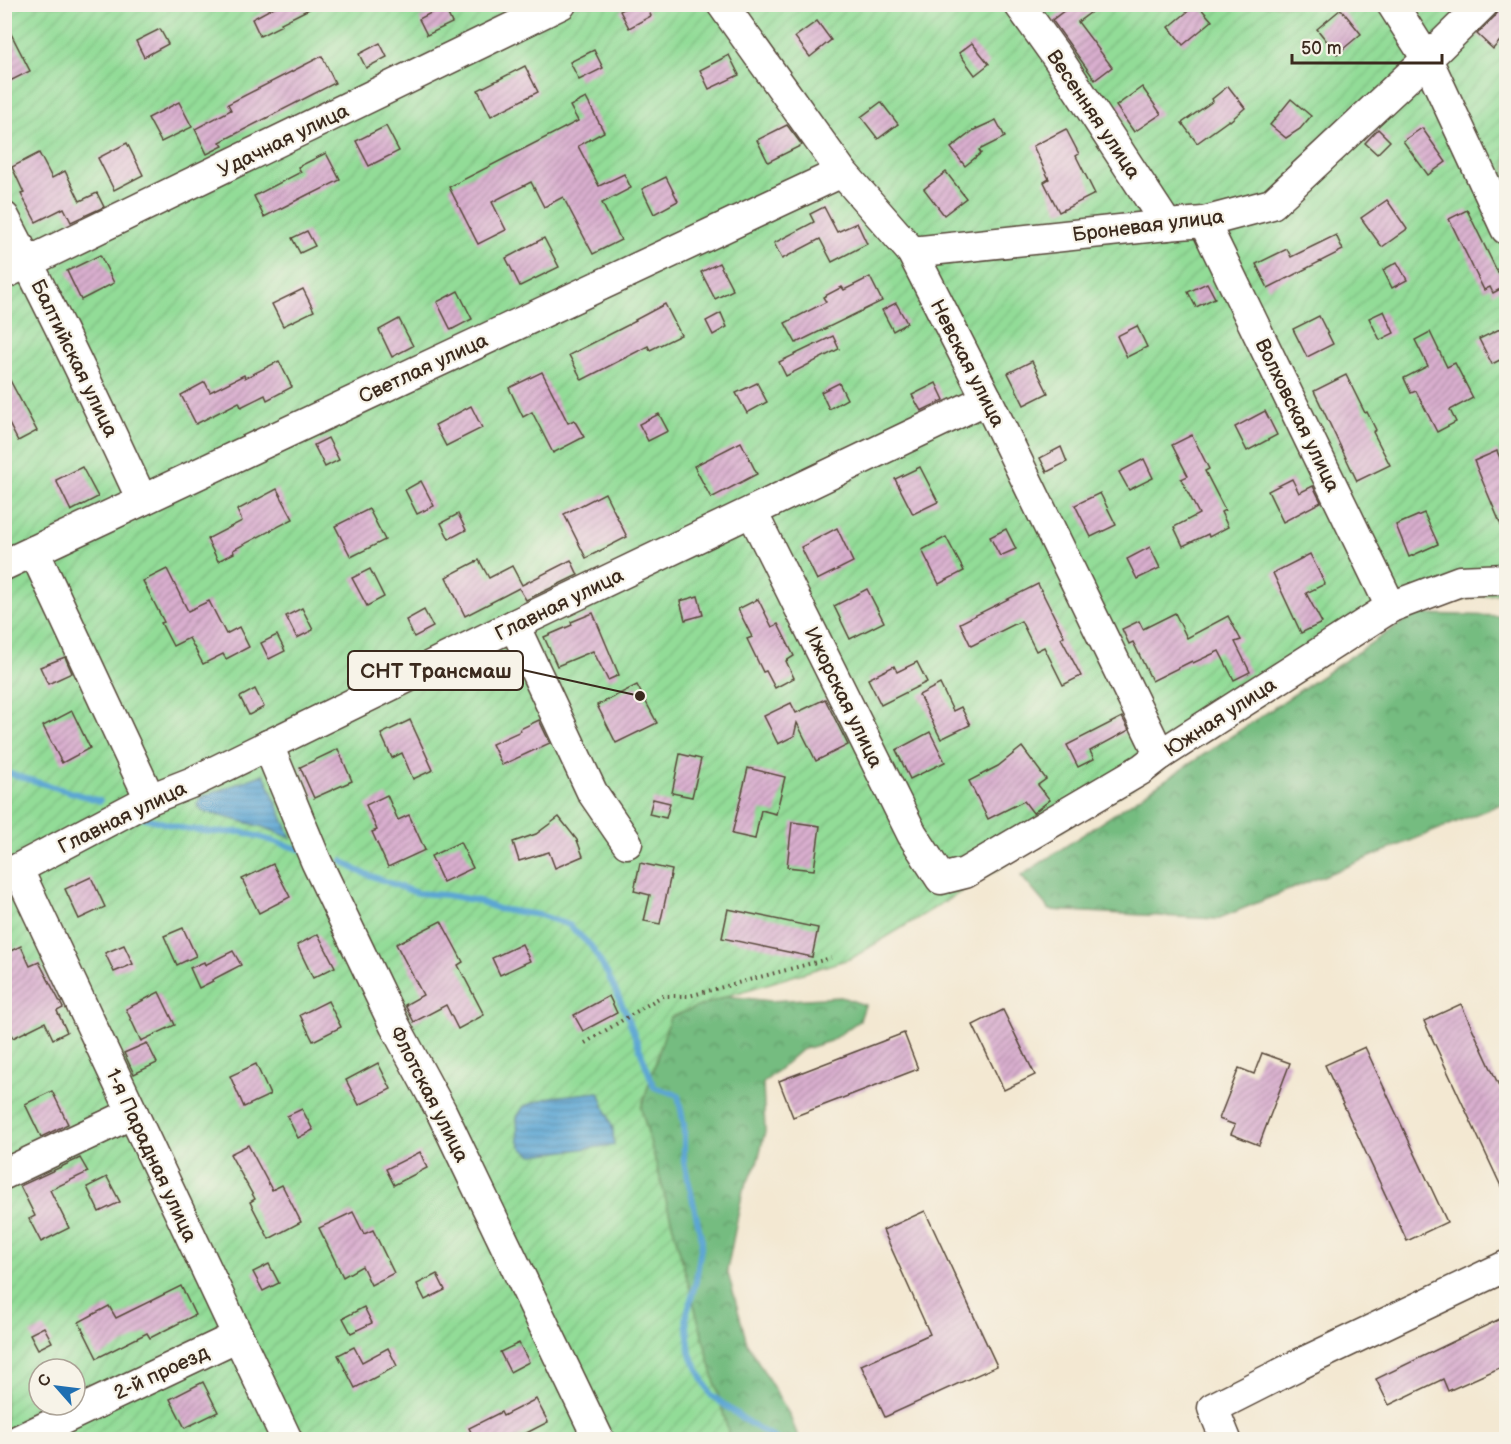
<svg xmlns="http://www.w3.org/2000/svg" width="1511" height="1444" viewBox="0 0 1511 1444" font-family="'Balsamiq Sans',sans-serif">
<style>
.forest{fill:url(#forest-crowns);stroke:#58734f;stroke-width:1.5}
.garden{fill:url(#garden-furrows);stroke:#66835a;stroke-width:1.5;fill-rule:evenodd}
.water{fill:url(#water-rules);stroke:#4c6878;stroke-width:1.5}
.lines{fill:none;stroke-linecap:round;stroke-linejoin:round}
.stream{stroke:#5ca6d3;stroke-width:6}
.building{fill:url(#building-hatch)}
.minor-casing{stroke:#574639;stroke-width:33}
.path{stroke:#574639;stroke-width:4;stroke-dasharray:1.5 4.5;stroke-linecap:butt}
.minor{stroke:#fff;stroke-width:30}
.labels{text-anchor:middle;stroke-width:4.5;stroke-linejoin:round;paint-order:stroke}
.street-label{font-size:20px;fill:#3b2a1e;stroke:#f7f3e8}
.leader{fill:none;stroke:#3b2a1e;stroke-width:2}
.callout-dot{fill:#3b2a1e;stroke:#f7f3e8;stroke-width:2}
.callout{fill:#f7f3e8;stroke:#3b2a1e;stroke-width:2}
.callout-label{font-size:21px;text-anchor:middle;font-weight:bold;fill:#3b2a1e}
</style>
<defs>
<pattern id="forest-crowns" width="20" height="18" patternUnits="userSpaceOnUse" patternTransform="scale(1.5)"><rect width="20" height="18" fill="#75bc80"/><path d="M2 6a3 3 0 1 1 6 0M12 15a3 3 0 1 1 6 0" fill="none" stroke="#619968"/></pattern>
<pattern id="garden-furrows" width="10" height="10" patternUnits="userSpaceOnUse" patternTransform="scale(1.5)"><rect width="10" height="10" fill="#92dc97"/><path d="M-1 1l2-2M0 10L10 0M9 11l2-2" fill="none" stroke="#7fbd82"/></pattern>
<pattern id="water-rules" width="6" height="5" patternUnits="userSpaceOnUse" patternTransform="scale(1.5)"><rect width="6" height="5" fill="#5ca6d3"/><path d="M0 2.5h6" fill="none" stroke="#4d87ab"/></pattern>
<pattern id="building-hatch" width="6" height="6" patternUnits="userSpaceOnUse" patternTransform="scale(1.5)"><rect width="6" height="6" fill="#d9afcf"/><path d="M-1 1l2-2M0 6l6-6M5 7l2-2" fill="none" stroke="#b18fa7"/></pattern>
</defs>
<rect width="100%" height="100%" fill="#f7f3e8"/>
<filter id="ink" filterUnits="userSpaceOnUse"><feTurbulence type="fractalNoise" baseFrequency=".0167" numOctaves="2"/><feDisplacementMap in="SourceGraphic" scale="12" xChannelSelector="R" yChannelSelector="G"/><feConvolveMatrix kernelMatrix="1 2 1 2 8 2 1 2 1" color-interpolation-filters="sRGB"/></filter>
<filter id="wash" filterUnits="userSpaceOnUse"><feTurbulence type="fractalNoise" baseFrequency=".008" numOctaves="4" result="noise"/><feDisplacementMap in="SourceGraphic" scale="24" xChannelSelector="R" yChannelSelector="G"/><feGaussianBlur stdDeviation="1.35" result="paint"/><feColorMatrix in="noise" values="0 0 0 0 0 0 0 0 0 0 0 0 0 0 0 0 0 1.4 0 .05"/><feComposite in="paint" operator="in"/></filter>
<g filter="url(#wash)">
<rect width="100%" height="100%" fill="#f3e8d2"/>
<g class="forest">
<polygon points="1415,614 1506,616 1506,802 1217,919 1050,910 1021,876"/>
<polygon points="727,996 770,1001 841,997 865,1005 860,1020 830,1041 801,1050 763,1083 765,1132 757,1164 743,1190 727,1270 747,1343 789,1414 799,1439 730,1439 641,1108 670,1017"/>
</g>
<path class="garden" d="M5,5h1501v587l-74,12 -43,17 -228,149 -309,188 -125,38 -57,21 -29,91 89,331 -725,1zM39,1369h36v36h-36z"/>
<g class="water">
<polygon points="264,774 291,838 263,827 202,811 197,805 201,797"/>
<polygon points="599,1092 613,1129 614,1145 533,1155 523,1149 518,1140 517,1117 524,1106 551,1097"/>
</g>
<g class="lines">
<g class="stream">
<polyline points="4,772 100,801"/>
<polyline points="142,817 182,828 211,832 243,832 302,850"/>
<polyline points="342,861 358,871 417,893 446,895 479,901 498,909 540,915 569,925 591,946 608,975 627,1015 654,1087 678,1095 684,1125 684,1162 702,1241 696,1281 686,1317 690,1354 711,1395 749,1423 778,1440"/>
</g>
</g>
<g id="blocks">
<g class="building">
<polygon points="280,4 319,4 281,23 282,25 260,36 252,19"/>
<polygon points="633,4 645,4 651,16 629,28 620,11"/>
<polygon points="1073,4 1102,4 1078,22 1112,67 1095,80 1052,20"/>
<polygon points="1197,4 1212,21 1183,45 1169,27"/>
<polygon points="1504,4 1506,4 1506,34 1493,49 1477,34 1495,16"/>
<polygon points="444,6 452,23 427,35 419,19"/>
<polygon points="1341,9 1361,34 1337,54 1317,29"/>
<polygon points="4,20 30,71 4,84"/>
<polygon points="817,21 831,40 810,57 795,37"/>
<polygon points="160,29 168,44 144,57 136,41"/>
<polygon points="380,43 387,57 366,68 359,54"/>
<polygon points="972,43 989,64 975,75 959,53"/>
<polygon points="594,50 603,68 579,80 570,62"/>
<polygon points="729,55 739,75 709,89 700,70"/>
<polygon points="322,56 335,83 220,142 223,146 207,154 195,129 231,110 228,104"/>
<polygon points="525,66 538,92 491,116 478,90"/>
<polygon points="1228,86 1245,108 1230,121 1229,120 1197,143 1182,123 1213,101 1212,99"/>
<polygon points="1142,87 1161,114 1134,132 1116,106"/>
<polygon points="586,98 604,132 578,146 599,186 624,174 631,188 602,203 621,240 593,254 563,197 544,207 531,182 492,202 506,230 478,244 449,187 578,121 570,106"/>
<polygon points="1291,99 1311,116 1300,129 1286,138 1270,125"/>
<polygon points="179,102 192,127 161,142 148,118"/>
<polygon points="881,102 898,124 878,139 861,117"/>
<polygon points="996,120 1005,137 979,150 981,153 965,166 951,148 974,130"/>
<polygon points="787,125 802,145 768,162 757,140"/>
<polygon points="386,126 399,151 369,166 356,141"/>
<polygon points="1422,128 1446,162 1428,175 1403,141"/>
<polygon points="1066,129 1079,154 1076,156 1095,194 1059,212 1044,182 1049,179 1033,146"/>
<polygon points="1378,129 1390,141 1377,154 1365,143"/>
<polygon points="127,143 143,175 114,190 98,158"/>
<polygon points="39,153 52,178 65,171 80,201 97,193 104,207 71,222 64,208 36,222 21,194 24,193 12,167"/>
<polygon points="326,153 340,180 312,194 311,193 264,217 254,196 301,172 298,167"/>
<polygon points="946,172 966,198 944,215 924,189"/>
<polygon points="666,177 678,201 654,214 642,189"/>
<polygon points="1387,200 1407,229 1382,247 1361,218"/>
<polygon points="824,207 837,232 857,223 867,244 832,262 820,239 782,259 774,243 814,222 810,214"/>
<polygon points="1467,210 1498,273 1501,271 1506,281 1506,286 1493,293 1490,287 1484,290 1449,219"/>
<polygon points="307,231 315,246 300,253 292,238"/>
<polygon points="1336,235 1343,250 1268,288 1256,264 1287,249 1291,257"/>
<polygon points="544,238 559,267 520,286 506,258"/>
<polygon points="100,255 114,283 81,300 67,271"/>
<polygon points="1397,262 1407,280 1392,288 1383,270"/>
<polygon points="719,263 733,290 715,299 701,272"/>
<polygon points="870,277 882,301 796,343 785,323 826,302 823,297 842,287 844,290"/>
<polygon points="1207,283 1215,298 1196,307 1188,292"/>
<polygon points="303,289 314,311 283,326 272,304"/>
<polygon points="458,291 472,319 451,330 437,302"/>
<polygon points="896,303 907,323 893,331 882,310"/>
<polygon points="665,304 681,335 650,350 648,346 582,380 569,355 636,321 635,320"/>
<polygon points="1384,311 1394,333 1380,340 1369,318"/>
<polygon points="721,313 727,327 713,335 706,321"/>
<polygon points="1319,316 1333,344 1307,357 1293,329"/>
<polygon points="399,319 413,346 392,357 379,330"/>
<polygon points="1137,326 1147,347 1127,357 1117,336"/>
<polygon points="1506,326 1506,357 1492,364 1479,339"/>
<polygon points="1430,332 1447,367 1455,363 1473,398 1450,410 1456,422 1437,432 1416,391 1411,393 1404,378 1428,366 1415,340"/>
<polygon points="833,336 839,349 786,376 779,362"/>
<polygon points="279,361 292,387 267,400 265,395 241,407 239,402 196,424 181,395 205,382 210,392 244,375 245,378"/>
<polygon points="1032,361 1048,393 1024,405 1008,373"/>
<polygon points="4,369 37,431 18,441 4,414"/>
<polygon points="542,372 568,423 574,420 584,437 553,453 532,412 523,417 509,388"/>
<polygon points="1346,375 1365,413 1367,412 1376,430 1373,432 1390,465 1357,481 1314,391"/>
<polygon points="757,383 767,402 747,413 736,393"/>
<polygon points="839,383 847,399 829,409 821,392"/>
<polygon points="936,383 944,400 921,411 912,395"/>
<polygon points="471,406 482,428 446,446 435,425"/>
<polygon points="1265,411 1277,435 1247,451 1235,427"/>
<polygon points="659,414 668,431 648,441 639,424"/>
<polygon points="1192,435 1209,469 1205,471 1225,510 1221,512 1228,527 1209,537 1208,534 1183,546 1174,527 1199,514 1181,479 1188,476 1172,445"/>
<polygon points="328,438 339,460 325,467 314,445"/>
<polygon points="741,442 757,474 711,498 694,466"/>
<polygon points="1061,447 1067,462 1047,472 1040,458"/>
<polygon points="1497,451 1506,472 1506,537 1474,461"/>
<polygon points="1144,459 1153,478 1129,490 1119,472"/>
<polygon points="82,467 98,497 71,511 56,480"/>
<polygon points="920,467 938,502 913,514 895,479"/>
<polygon points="1292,479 1299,493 1313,486 1321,502 1283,522 1268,491"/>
<polygon points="421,481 434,506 417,514 405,490"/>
<polygon points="277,489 293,519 233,550 234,553 218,561 207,539 242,521 237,510"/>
<polygon points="605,493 627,537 586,558 564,514"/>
<polygon points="1100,493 1116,525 1091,537 1075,505"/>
<polygon points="369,509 385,540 351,557 335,526"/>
<polygon points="1424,513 1438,544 1409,557 1396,525"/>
<polygon points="458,514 466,530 449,539 441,523"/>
<polygon points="837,528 853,562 817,580 801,547"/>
<polygon points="1006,529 1016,549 1000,556 990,537"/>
<polygon points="946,537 964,571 939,584 922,550"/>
<polygon points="1150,547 1160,568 1137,579 1127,559"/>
<polygon points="1310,554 1325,584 1306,593 1322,623 1301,633 1273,573"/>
<polygon points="479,560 489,578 512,566 522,585 571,560 578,575 526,600 519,588 465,616 446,577"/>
<polygon points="167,569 188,611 209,601 226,634 239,627 249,647 226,659 223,654 203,664 189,638 173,646 161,623 164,622 143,581"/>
<polygon points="370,569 384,597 367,606 352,578"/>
<polygon points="1038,584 1064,636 1061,638 1081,676 1063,685 1044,647 1036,651 1021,621 971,646 960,623"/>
<polygon points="867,589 884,622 850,639 834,606"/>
<polygon points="698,596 703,615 685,620 680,601"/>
<polygon points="758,599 772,627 778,624 794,656 786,661 794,678 775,688 766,671 763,672 747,639 752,637 738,609"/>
<polygon points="302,608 313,630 297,638 286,616"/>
<polygon points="424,610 433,627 414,637 406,620"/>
<polygon points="593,613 619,675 608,680 593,651 557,666 544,637 572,625 571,622"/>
<polygon points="1175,613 1187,638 1228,616 1241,640 1235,642 1250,672 1234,680 1219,651 1193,663 1192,661 1152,681 1133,642 1129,644 1122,629 1139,621 1143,629"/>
<polygon points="277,635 285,651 269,659 261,643"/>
<polygon points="65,657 72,673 48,684 40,667"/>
<polygon points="917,662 927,682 881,705 868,679 894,666 897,672"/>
<polygon points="940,684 953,711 961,707 970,725 941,739 919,695"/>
<polygon points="637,685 657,723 616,743 597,705"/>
<polygon points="255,689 264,707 249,715 240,697"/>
<polygon points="825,699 848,745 816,761 797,723 794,736 778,744 764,716 791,703 796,713"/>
<polygon points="72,711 90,748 62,763 43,726"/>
<polygon points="1122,717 1129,730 1090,751 1094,759 1078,767 1067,745"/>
<polygon points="410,720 433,770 413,779 402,753 392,758 381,734"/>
<polygon points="539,720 550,743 502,765 492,744 521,731 520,729"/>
<polygon points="930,732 945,762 910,779 896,750"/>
<polygon points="1022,747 1046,779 1038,785 1050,800 1033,813 1024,801 988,819 969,781 998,766"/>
<polygon points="338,749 352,781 314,798 300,767"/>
<polygon points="680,754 701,759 692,797 672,793"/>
<polygon points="748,768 785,777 776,814 761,810 755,839 732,834"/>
<polygon points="387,795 398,820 409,815 425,850 388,867 372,832 377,830 366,805"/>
<polygon points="653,799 670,803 666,818 649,814"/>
<polygon points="559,817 577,840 583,856 555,868 549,852 519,861 513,842 536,834"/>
<polygon points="792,822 820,826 814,870 787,867"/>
<polygon points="460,842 473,868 443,882 431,856"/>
<polygon points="640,863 672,870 660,924 644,921 650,895 634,891"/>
<polygon points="273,864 290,897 259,913 242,879"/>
<polygon points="91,877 105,907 79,919 65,889"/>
<polygon points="728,909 818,928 812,957 722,938"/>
<polygon points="441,921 463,962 458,965 484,1015 458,1029 446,1005 414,1022 405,1005 423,995 396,944"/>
<polygon points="183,928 196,956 177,965 164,936"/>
<polygon points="318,934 335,967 313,978 297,945"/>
<polygon points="522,944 530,961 500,975 492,958"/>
<polygon points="124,945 133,964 114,972 105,953"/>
<polygon points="21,946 30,966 39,962 63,1008 57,1011 67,1032 53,1039 45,1022 13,1038 4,1021 4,954"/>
<polygon points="233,951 241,965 212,980 213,981 199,988 190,968 204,962 205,965"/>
<polygon points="159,992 175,1025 141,1041 126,1009"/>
<polygon points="609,996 617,1013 583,1031 574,1015"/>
<polygon points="328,1001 341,1027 313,1041 300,1015"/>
<polygon points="1461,1004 1506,1101 1506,1197 1424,1021"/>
<polygon points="1003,1010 1035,1075 1004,1090 973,1025"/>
<polygon points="904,1033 918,1069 793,1117 779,1081"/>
<polygon points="147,1043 157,1063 134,1074 124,1053"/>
<polygon points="1365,1047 1447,1222 1407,1241 1325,1065"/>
<polygon points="1262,1053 1290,1063 1259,1145 1231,1134 1235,1125 1219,1119 1239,1068 1254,1074"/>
<polygon points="378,1063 391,1089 359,1105 346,1080"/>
<polygon points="256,1064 270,1095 244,1107 230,1076"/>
<polygon points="52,1091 68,1124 41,1137 25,1104"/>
<polygon points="302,1109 313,1130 298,1138 287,1116"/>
<polygon points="248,1145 272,1190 282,1185 301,1222 269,1239 250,1202 255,1199 230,1154"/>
<polygon points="420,1152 427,1168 394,1185 386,1169"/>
<polygon points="80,1158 88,1172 50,1190 69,1228 41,1242 29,1219 35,1216 20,1186"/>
<polygon points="107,1177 120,1202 99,1212 87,1187"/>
<polygon points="925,1211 997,1366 885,1417 861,1365 930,1334 883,1230"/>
<polygon points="353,1212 364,1234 373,1230 394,1273 371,1285 362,1266 343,1277 319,1228"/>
<polygon points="269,1264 279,1283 263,1291 253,1272"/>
<polygon points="437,1274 445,1290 425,1300 417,1284"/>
<polygon points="181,1286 195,1315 150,1338 147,1333 97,1358 79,1322 109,1306 116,1318"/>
<polygon points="364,1307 372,1323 351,1333 343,1318"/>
<polygon points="1506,1316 1506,1365 1448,1391 1443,1379 1389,1405 1376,1379"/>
<polygon points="44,1327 52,1342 38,1349 30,1334"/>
<polygon points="519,1343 529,1362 510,1372 500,1352"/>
<polygon points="354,1347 362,1362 388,1348 397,1366 355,1388 338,1355"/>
<polygon points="203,1382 218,1412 185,1428 170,1399"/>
<polygon points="536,1399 548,1422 513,1440 475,1440 469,1428 501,1412 503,1416"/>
</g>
</g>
</g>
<g filter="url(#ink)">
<use href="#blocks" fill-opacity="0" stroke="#574639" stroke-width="1.5"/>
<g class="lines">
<g class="minor-casing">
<g id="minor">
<polyline points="722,4 842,172 912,252 987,399 1160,755"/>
<polyline points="1019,4 1057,57 1167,225"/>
<polyline points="1392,4 1427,59 1506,229"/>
<path d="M4,217c49,93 94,188 138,283"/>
<polyline points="1204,222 1391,607"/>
<polyline points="912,252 1167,225 1204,222 1272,204 1427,59 1483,4"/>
<polyline points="4,274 561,4"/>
<polyline points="752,512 912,834 941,879 965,873 1142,769 1160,755 1391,607 1460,581 1506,579"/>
<polyline points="34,551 150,799"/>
<polyline points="4,565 842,172"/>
<polyline points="514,625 592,792 627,843"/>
<polyline points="268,745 316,861 395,1026 441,1111 599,1440"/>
<polyline points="18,870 287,1440"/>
<polyline points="4,876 150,799 193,782 514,625 987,399"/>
<polyline points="4,1174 133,1113"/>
<polyline points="19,1440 238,1336"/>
<polyline points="1226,1440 1213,1408 1300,1364 1506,1266"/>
</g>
</g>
<polyline class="path" points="585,1043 662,996 689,996 831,958"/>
<use href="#minor" class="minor"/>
</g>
</g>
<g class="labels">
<g class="street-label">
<text transform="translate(1094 114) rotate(56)" y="7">Весенняя улица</text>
<text transform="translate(283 140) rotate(-26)" y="7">Удачная улица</text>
<text transform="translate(1148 225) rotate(-7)" y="7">Броневая улица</text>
<text transform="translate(75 358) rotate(64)" y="7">Балтийская улица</text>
<text transform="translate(968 363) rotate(63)" y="7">Невская улица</text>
<text transform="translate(423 368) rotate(-25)" y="7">Светлая улица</text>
<text transform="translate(1298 415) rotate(64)" y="7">Волховская улица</text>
<text transform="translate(559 604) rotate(-26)" y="7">Главная улица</text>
<text transform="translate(844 697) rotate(64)" y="7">Ижорская улица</text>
<text transform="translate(1220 717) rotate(-33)" y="7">Южная улица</text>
<text transform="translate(122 817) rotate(-26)" y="7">Главная улица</text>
<text transform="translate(430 1094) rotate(63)" y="7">Флотская улица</text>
<text transform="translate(152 1155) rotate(65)" y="7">1-я Парадная улица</text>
<text transform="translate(161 1372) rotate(-25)" y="7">2-й проезд</text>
</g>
</g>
<path class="leader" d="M640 696L523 670"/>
<circle class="callout-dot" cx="640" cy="696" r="6"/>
<rect class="callout" x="348" y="651" width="175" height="39" rx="6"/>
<g class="callout-label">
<text x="436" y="678">СНТ Трансмаш</text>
</g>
<rect width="1511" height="1444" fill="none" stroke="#f7f3e8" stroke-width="24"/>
<g transform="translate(57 1387) rotate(298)"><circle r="28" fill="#f7f3e8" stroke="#aca397" stroke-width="1.5"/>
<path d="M0-4.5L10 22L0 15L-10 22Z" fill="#1f6fb2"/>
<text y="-9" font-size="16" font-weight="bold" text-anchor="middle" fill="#3b2a1e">С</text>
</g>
<path d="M1292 54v9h150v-9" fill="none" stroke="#3b2a1e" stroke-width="3"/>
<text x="1301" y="54" font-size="18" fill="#3b2a1e" stroke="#f7f3e8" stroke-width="4.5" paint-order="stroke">50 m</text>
</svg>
